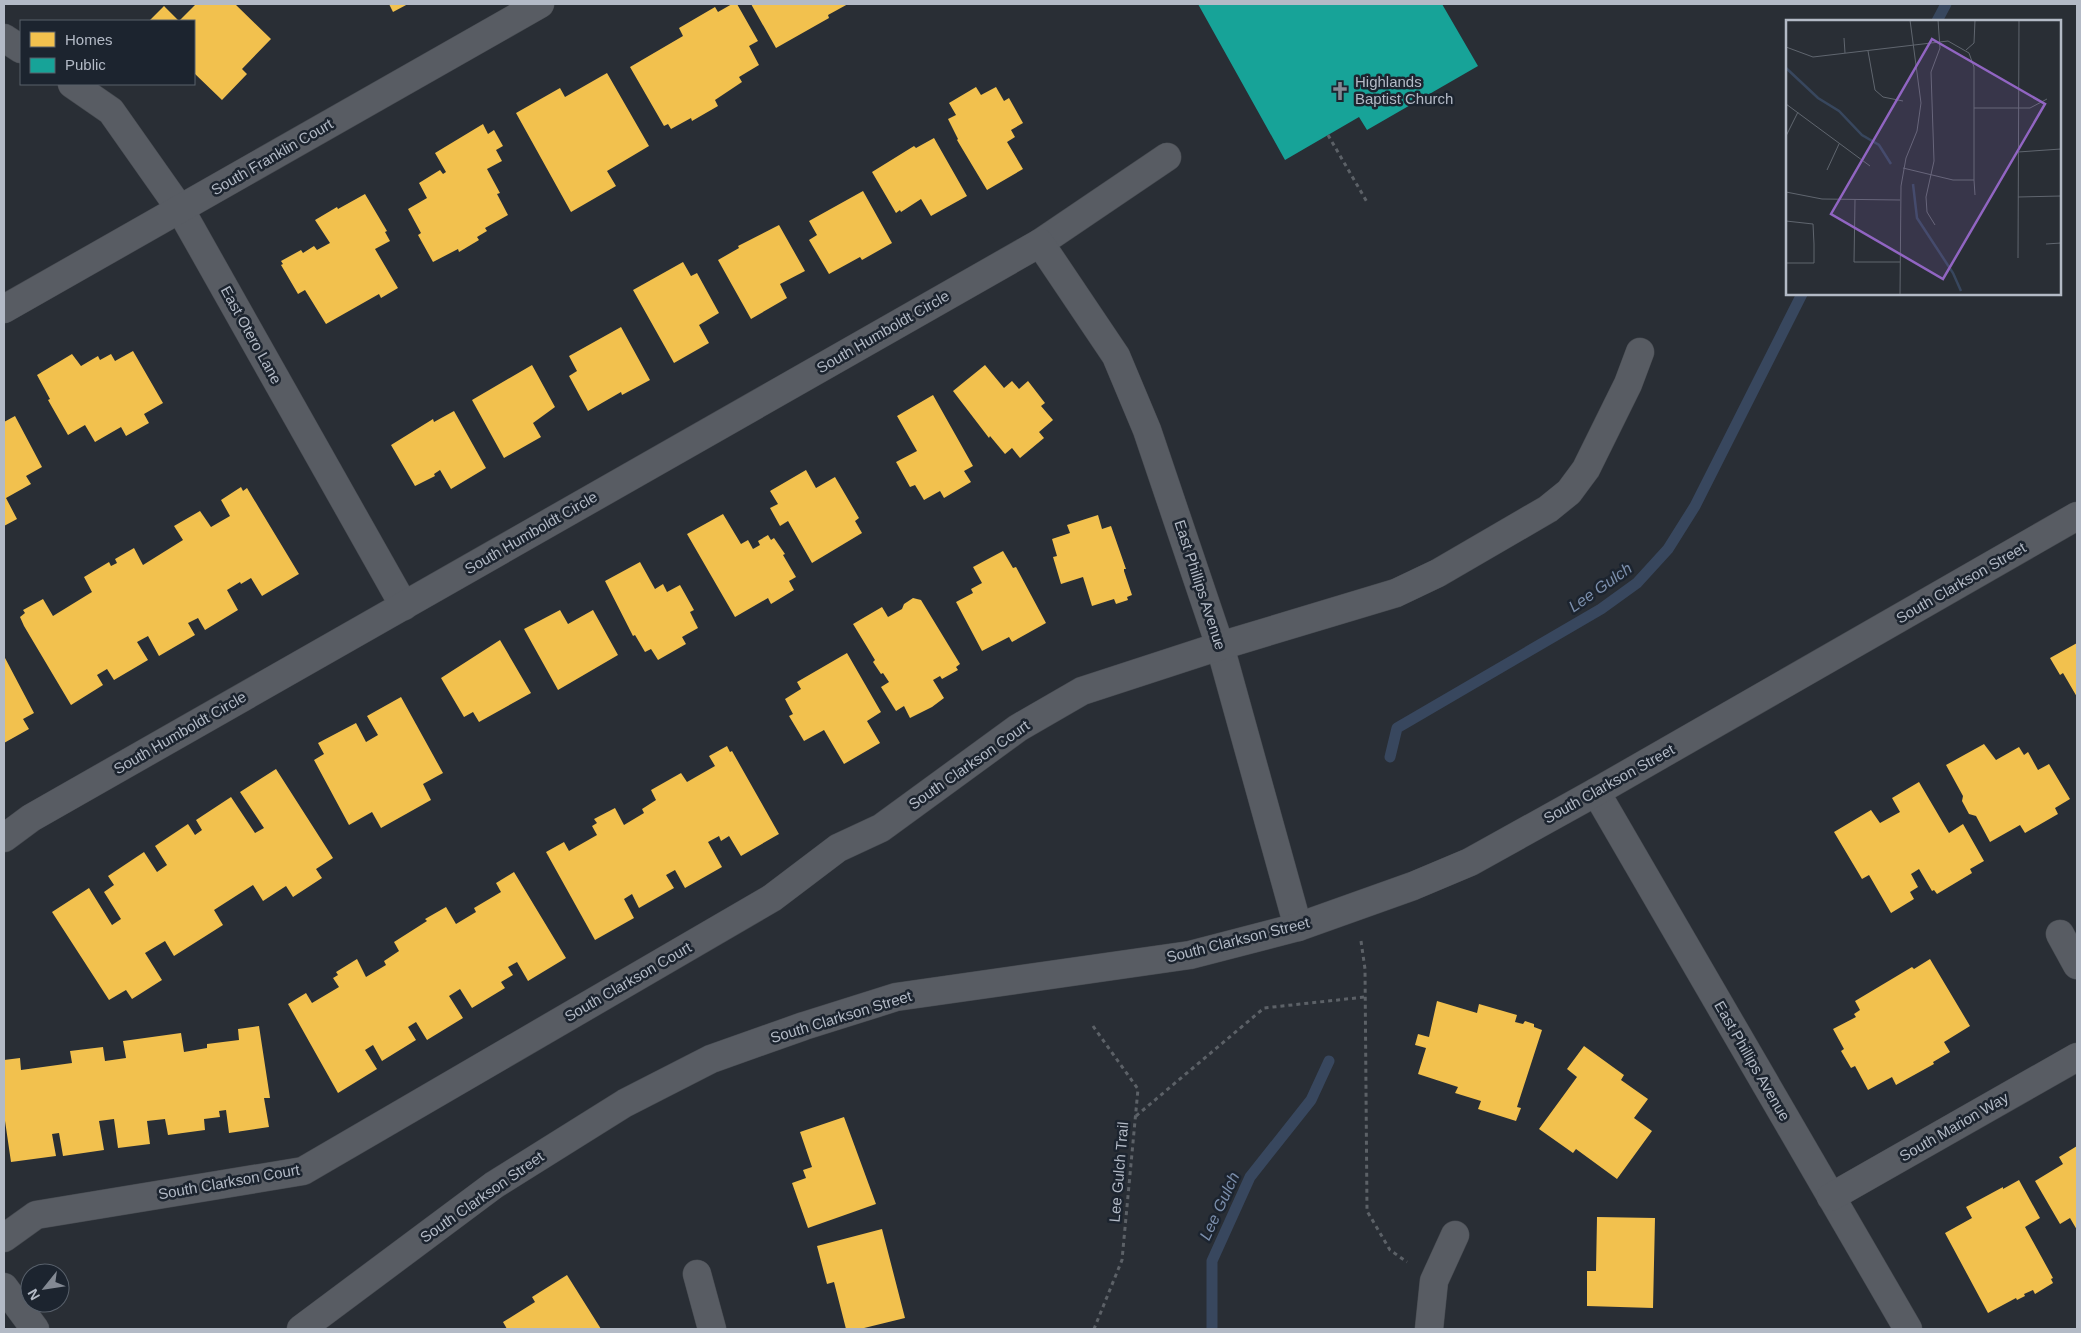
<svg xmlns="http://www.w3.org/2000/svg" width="2081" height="1333" viewBox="0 0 2081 1333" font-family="Helvetica,sans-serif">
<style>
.homes{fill:#f2c14e}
.public{fill:#17a398}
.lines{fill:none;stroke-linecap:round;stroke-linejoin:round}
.stream{stroke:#38475e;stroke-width:11}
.minor-casing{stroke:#464a50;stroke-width:29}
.path{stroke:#5c6167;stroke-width:3;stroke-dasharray:4 4;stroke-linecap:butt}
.minor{stroke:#585c63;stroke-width:28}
.labels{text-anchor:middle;stroke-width:5;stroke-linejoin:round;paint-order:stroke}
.poi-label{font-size:15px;fill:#b3bac6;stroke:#1c242f;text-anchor:start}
.street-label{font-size:15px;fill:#b3bac6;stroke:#1c242f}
.water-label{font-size:16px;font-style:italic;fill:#7c8fac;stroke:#1c242f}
.inset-river{fill:none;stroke:#38475e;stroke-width:2.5}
.inset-road{fill:none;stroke:#60666f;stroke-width:1}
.view{fill:#9165c2;fill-opacity:0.15;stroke:#9165c2;stroke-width:2.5}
.inset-edge{fill:none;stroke:#b3bac6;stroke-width:2.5}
</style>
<rect width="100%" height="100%" fill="#292e35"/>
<g class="homes">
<polygon points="196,4 235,4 271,39 242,69 247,74 222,100 194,73 194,21 149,21 164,6 179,21"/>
<polygon points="389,4 408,4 393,12"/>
<polygon points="732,4 737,4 758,41 749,46 759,65 739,77 742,82 715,100 718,106 692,121 691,118 671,129 668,124 664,126 630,67 683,36 679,28 715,7 718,12"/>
<polygon points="751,4 848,4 828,15 829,18 776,48"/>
<polygon points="607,73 649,146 607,171 616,186 571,212 516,113 560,88 565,97"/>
<polygon points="976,87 981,95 996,87 1004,101 1009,98 1023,123 1011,130 1015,137 1007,142 1023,169 987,190 957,140 958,139 948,119 956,115 949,103"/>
<polygon points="483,124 488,134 494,130 503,146 496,150 502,161 487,169 500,193 497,194 508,215 485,228 487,231 477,237 479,240 459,252 458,249 433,262 418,235 421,233 408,209 427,198 419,183 440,170 443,174 446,172 435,153"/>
<polygon points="934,138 967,196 931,216 921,199 901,212 900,210 896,213 872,172 914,146 916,148"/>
<polygon points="863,191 892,243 862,260 860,257 829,274 809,240 817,235 809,221"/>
<polygon points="365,194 387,231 385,232 390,241 375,249 398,288 381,298 379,294 326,324 305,290 298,294 281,265 283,264 281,261 301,250 303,253 314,246 317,250 330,243 315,220 337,207 338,209"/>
<polygon points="779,225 805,271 780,284 787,298 751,319 718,260 739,248 738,246"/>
<polygon points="683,262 691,276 697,273 719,313 699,325 709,343 674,363 633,290"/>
<polygon points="621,327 650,380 622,395 621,392 588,411 569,376 577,371 569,356"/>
<polygon points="133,351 163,403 144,414 149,423 126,436 121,427 95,442 85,425 68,435 48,400 50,399 37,375 72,354 81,366 98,356 100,360 111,354 115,361"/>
<polygon points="532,365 555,407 533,423 541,437 504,458 472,400"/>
<polygon points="985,365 1004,388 1012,381 1019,389 1028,381 1045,403 1041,406 1053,420 1039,432 1044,438 1020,458 1012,448 1005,454 990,436 989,438 953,391"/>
<polygon points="933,395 973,466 964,471 971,482 944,498 940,491 924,500 915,485 910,487 896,462 917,451 897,416"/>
<polygon points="454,411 486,468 451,489 440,470 434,474 435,476 415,486 391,445 433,419 434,422"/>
<polygon points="15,416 42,467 26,476 31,484 6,498 17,519 4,526 4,422"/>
<polygon points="806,470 816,488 835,477 859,518 855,521 862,533 812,563 788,521 780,526 770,508 778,504 770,491"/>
<polygon points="241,487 243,491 247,488 299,574 262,596 251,578 241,584 240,582 227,590 238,610 205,630 198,618 188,623 195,635 159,656 148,636 137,642 148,660 114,680 107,669 97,675 103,685 71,705 24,626 20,617 25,613 23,610 43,599 53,616 92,592 84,577 109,562 111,566 117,563 115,559 134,548 143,565 183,540 174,526 200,511 211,527 230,516 221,500"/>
<polygon points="723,514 741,544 748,540 753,549 760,545 758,541 768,535 771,540 774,538 785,554 783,555 796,577 789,581 794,590 771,604 768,598 735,617 687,534"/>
<polygon points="1098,515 1102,529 1111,526 1126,569 1124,569 1124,571 1132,595 1127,597 1128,600 1116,604 1114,599 1092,606 1083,577 1061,584 1053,557 1057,556 1052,539 1070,533 1067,525"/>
<polygon points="1003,551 1013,568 1016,567 1046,623 1012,642 1009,637 982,651 956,602 973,593 971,589 982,583 973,567"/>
<polygon points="640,562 655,589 663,584 667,592 680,585 694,610 690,612 698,628 682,637 686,644 658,660 651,649 645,652 635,635 633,636 605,581"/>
<polygon points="913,598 921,600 960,664 956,667 958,670 942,679 940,676 933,680 944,698 932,707 910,718 904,706 896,711 881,687 889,682 883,673 881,674 873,662 875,660 853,624 882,607 888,617 902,609 904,604"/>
<polygon points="560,610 568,624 593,610 618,655 558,690 524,629"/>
<polygon points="500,640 531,693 479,722 473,712 464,717 441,678"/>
<polygon points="2077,643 2077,697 2063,673 2060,675 2050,658"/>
<polygon points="847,653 881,712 867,721 880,743 844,764 824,730 804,741 789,716 793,714 785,699 801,689 797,682"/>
<polygon points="4,656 34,713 23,719 29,729 4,743"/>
<polygon points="401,697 443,773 423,784 431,800 381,828 372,812 349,825 314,760 324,754 318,743 356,723 366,742 378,735 367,716"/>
<polygon points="1984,744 1996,760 2019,747 2024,755 2028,752 2038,770 2049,764 2070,799 2055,808 2058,814 2025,833 2020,825 1990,842 1976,816 1969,814 1962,801 1963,796 1946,765"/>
<polygon points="727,746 730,752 732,751 779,834 741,856 729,836 721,841 719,836 708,842 722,867 685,888 675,870 666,875 674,888 639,908 632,894 624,899 634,918 595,940 546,852 564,842 569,851 597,835 592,826 597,823 594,819 615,808 624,825 644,813 642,809 656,800 651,790 681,773 687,782 715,766 709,756"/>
<polygon points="276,769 333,858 316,869 322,878 293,897 286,886 263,901 253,885 214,910 223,925 174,956 165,941 145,953 162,980 132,999 126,990 109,1000 52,912 89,888 112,925 121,919 104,892 114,885 108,876 144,852 157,872 167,865 155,846 188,824 195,835 202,830 196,820 231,797 255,833 264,828 240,792"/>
<polygon points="1919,782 1949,833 1963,824 1984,861 1970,869 1972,873 1937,894 1934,890 1932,891 1919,869 1911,874 1918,887 1910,892 1914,899 1891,913 1869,875 1862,879 1834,832 1871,810 1880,823 1900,812 1892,798"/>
<polygon points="514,872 566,958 528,981 517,962 508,967 513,975 501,982 505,988 472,1008 460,989 449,996 463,1018 427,1040 416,1022 408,1027 416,1040 382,1061 373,1045 365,1050 377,1069 338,1093 288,1004 306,993 312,1003 339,987 333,978 338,975 336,972 357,959 366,977 386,965 384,961 399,951 394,942 427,921 425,919 446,907 456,924 476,912 474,908 501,892 496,883"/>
<polygon points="1930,959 1970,1026 1944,1042 1950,1052 1933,1062 1934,1064 1896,1085 1892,1077 1868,1090 1855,1066 1851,1068 1841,1051 1844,1049 1833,1029 1856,1017 1854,1014 1860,1010 1855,1001 1912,967 1914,969"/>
<polygon points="1437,1001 1477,1013 1479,1004 1517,1015 1515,1022 1523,1024 1525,1021 1534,1024 1534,1027 1542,1030 1517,1107 1521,1108 1516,1121 1478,1109 1481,1101 1455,1093 1458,1087 1418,1074 1426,1048 1415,1045 1418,1034 1429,1037"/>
<polygon points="259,1026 270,1098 264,1098 269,1127 229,1133 226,1110 219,1111 220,1117 204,1119 205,1130 168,1135 165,1119 147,1121 150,1144 118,1148 114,1119 99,1121 104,1150 63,1156 59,1133 52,1134 56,1156 11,1162 4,1114 4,1060 20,1058 21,1070 72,1063 70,1051 103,1047 105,1061 126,1058 123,1041 181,1033 184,1052 207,1048 207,1044 239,1040 238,1029"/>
<polygon points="1584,1046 1624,1075 1621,1080 1648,1099 1634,1118 1652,1131 1617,1179 1576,1149 1573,1153 1539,1129 1577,1077 1567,1069"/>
<polygon points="844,1117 876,1204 808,1228 792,1183 806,1178 803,1170 812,1167 800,1132"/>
<polygon points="2077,1146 2077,1230 2070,1218 2060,1224 2035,1181 2063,1164 2059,1157"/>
<polygon points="2019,1180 2040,1218 2025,1227 2053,1278 2051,1279 2053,1283 2035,1294 2033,1290 2024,1294 2025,1296 2017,1300 2016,1298 1988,1313 1945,1233 1972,1218 1966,1207 2003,1187 2003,1189"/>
<polygon points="1597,1217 1655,1218 1653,1308 1587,1306 1587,1271 1596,1271"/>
<polygon points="882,1229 905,1318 860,1329 846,1329 834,1282 827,1284 817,1246"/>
<polygon points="567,1275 601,1329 507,1329 503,1322 535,1302 532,1297"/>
</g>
<polygon class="public" points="1198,4 1442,4 1478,66 1367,130 1359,117 1285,160"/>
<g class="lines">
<g class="stream">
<polyline points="1937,21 1946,4"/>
<polyline points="1390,757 1397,728 1601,609 1637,583 1668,549 1695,506 1802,294"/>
<polyline points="1212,1329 1212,1261 1250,1177 1311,1100 1329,1061"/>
</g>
<g class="minor-casing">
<g id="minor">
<polyline points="4,38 21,49"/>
<polyline points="72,84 111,111 180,209 404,606"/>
<polyline points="1040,243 1167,157"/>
<polyline points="4,309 540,4"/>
<polyline points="1596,792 1908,1329"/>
<polyline points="4,838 31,818 1040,243 1116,356 1147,430 1220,646 1298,927"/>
<polyline points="2060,934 2077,965"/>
<polyline points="1831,1197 2077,1057"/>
<polyline points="4,1238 36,1215 303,1171 772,898 838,848 881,828 1018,728 1082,691 1220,646 1396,593 1438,573 1548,509 1569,492 1586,469 1628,384 1640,352"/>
<polyline points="697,1274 712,1329"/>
<polyline points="4,1287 35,1329"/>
<polyline points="301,1329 494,1185 625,1103 711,1059 804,1026 896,997 1190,955 1298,927 1413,886 1470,862 1596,792 2077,516"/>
<polyline points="1429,1329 1434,1281 1455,1235"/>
</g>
</g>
<g class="path">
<polyline points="1328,135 1367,202"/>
<polyline points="1361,941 1365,969 1367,1211 1390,1250 1407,1262"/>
<polyline points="1093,1026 1138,1089 1122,1260 1094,1329"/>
<polyline points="1136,1116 1264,1008 1365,997"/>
</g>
<use href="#minor" class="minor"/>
</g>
<defs>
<g id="church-bare" transform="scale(1.5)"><path d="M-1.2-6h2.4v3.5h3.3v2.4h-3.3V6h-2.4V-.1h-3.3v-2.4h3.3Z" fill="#838993" stroke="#1c242f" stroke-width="2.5" paint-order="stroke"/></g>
</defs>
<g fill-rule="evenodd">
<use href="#church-bare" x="1340" y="91"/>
</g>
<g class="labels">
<g class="poi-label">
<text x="1355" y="87">Highlands<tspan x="1355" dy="17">Baptist Church</tspan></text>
</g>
<g class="street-label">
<text transform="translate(272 157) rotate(-30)" y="5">South Franklin Court</text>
<text transform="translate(883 332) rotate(-30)" y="5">South Humboldt Circle</text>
<text transform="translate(251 335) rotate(61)" y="5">East Otero Lane</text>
<text transform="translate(531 533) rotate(-30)" y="5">South Humboldt Circle</text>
<text transform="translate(1961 583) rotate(-30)" y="5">South Clarkson Street</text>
<text transform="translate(1200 585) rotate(72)" y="5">East Phillips Avenue</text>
<text transform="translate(180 733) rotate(-30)" y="5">South Humboldt Circle</text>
<text transform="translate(969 765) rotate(-35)" y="5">South Clarkson Court</text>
<text transform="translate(1609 784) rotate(-29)" y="5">South Clarkson Street</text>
<text transform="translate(1238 940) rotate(-14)" y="5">South Clarkson Street</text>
<text transform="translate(628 982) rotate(-30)" y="5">South Clarkson Court</text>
<text transform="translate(841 1017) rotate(-17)" y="5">South Clarkson Street</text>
<text transform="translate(1752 1061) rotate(60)" y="5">East Phillips Avenue</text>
<text transform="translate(1954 1127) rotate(-30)" y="5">South Marion Way</text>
<text transform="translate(1119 1172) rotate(-85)" y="5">Lee Gulch Trail</text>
<text transform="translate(229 1182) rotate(-10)" y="5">South Clarkson Court</text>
<text transform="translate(482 1197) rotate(-35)" y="5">South Clarkson Street</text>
</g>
<g class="water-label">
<text transform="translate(1600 587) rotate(-35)" y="6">Lee Gulch</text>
<text transform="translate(1219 1206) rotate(-65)" y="6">Lee Gulch</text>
</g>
</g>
<g transform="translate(1786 20)">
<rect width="275" height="275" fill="#292e35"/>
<path class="inset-river" d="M0,48l32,30 21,13 23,24 17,10 12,19M127,164l4,34 36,55 8,18"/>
<path class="inset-road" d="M58,18l1,15M0,27l27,10 135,-16 21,12 5,14v113h-21l-50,-12M180,30l8,-7 1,-23M82,31l7,39 8,7 20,4M0,84l84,62M188,88h56l17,-9M0,116l12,-24M232,132l43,-3M41,150l12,-26M188,160l1,15M0,172l36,7 78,1M232,177l43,-1M69,180l-1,62h46M0,201l27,3 1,20v19h-28M149,205l-8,-13 -1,-15 8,-36 -3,-89 9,-24 -2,-28M260,224l15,-1M232,238l1,-238M114,275l1,-109 5,-28 11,-27 4,-28 -11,-83"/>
<path class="view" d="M146,19l113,65 -102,175 -112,-65z"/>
<rect width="275" height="275" class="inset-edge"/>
</g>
<rect width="2081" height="1333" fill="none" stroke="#b3bac6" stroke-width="10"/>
<rect x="20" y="20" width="175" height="65" fill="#1c242f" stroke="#58606b"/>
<rect x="30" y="32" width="25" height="15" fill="#f2c14e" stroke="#58606b"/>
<text x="65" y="45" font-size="15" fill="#b3bac6">Homes</text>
<rect x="30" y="58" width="25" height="15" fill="#17a398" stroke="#58606b"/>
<text x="65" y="70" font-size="15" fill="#b3bac6">Public</text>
<g transform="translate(45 1288) rotate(240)"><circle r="24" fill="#1c242f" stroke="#58606b"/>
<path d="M0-4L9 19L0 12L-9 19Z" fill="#838993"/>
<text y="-8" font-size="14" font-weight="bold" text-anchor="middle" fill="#b3bac6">N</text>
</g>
</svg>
